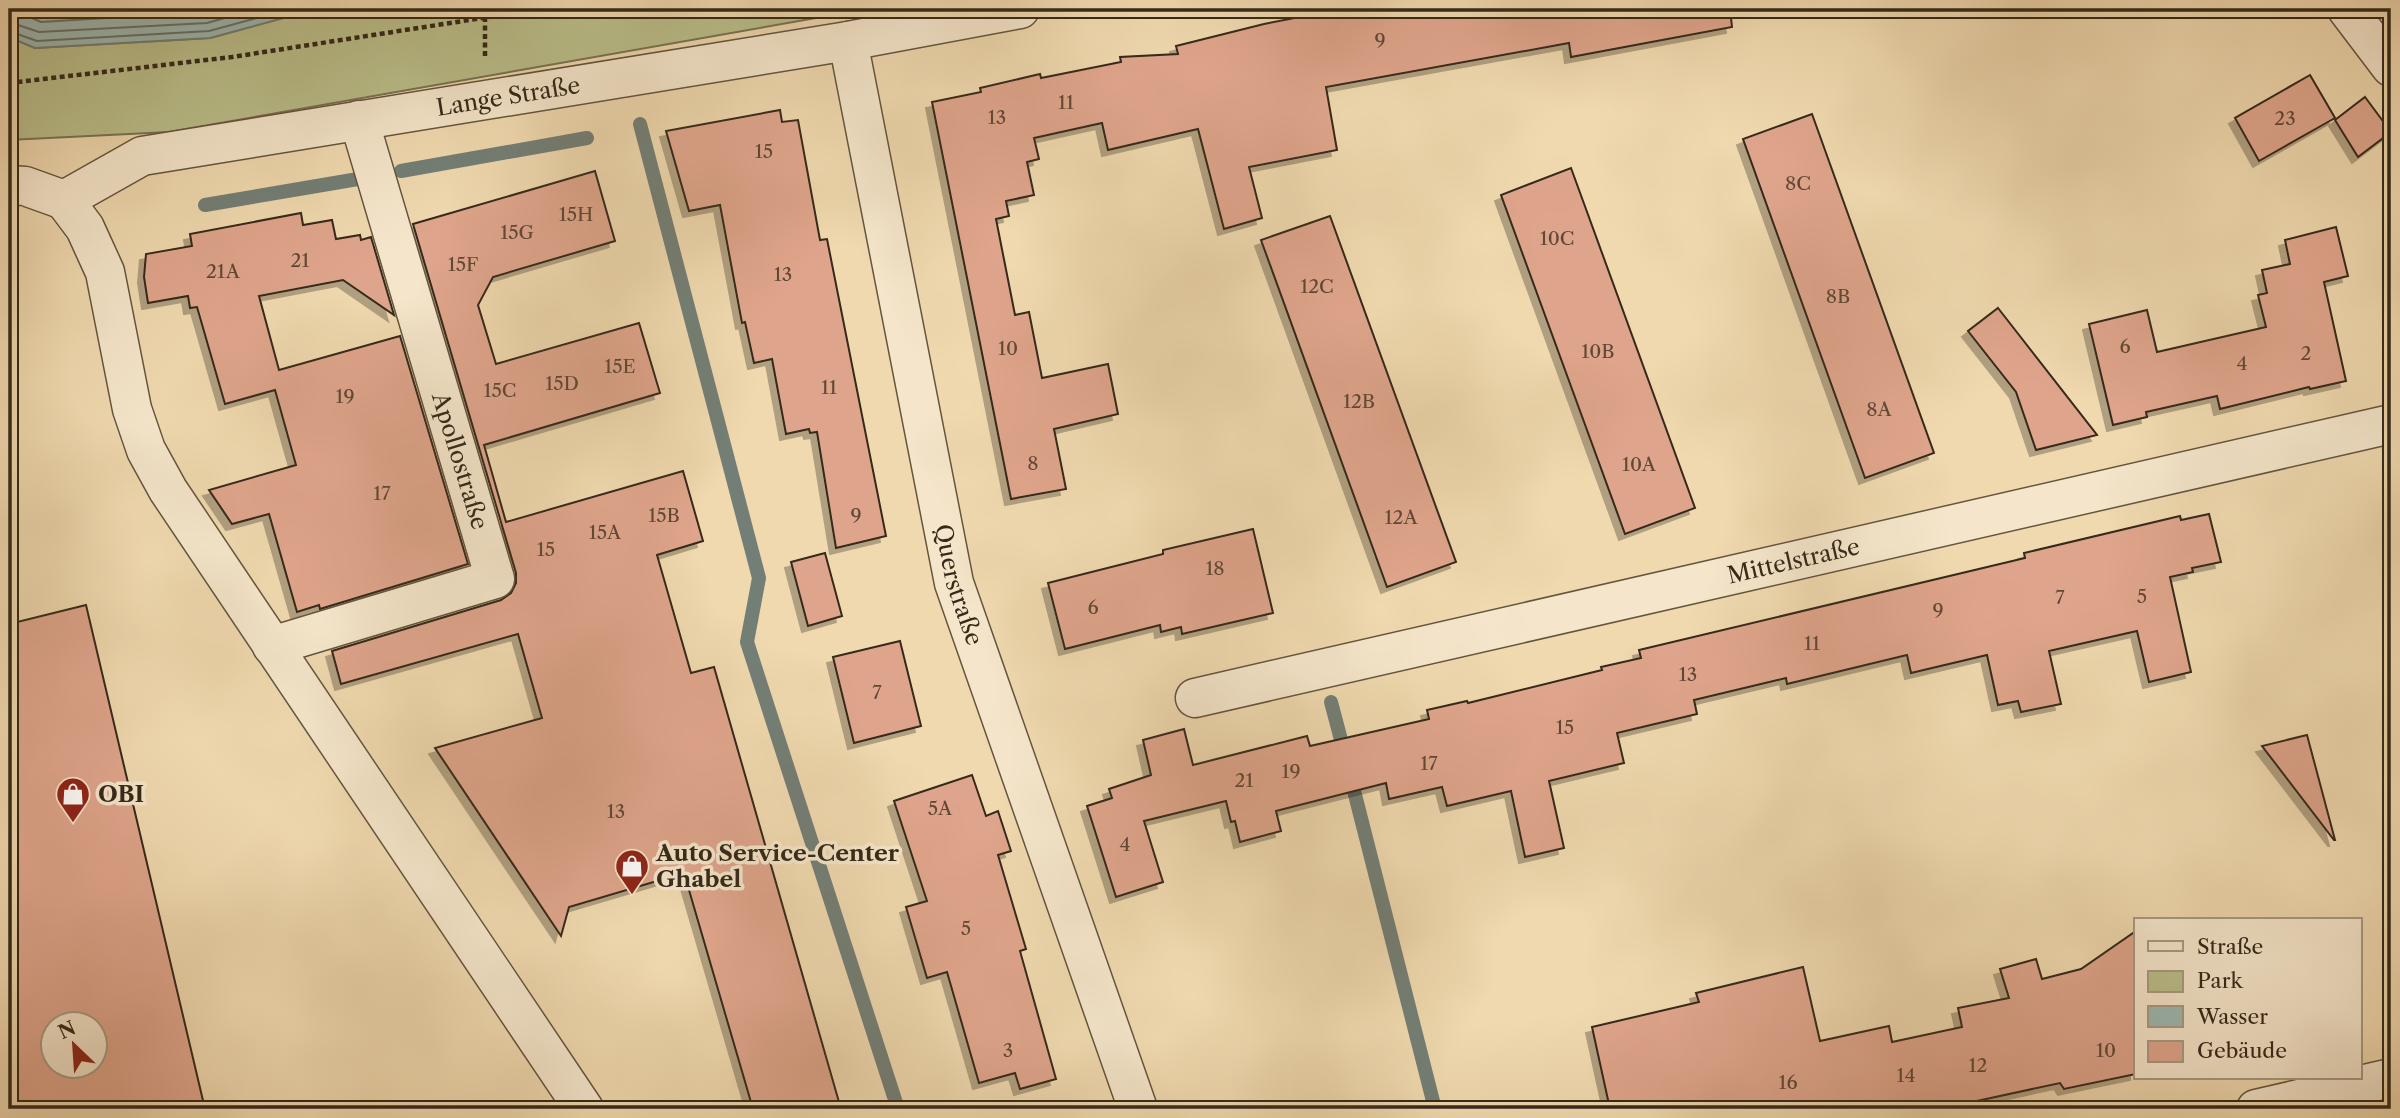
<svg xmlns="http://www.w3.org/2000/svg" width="2400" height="1118" viewBox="0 0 2400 1118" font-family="'Libre Caslon Text',serif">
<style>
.green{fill:#babf8b;stroke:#787452;stroke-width:2}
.water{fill:#9cb9b3;stroke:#737f76;stroke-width:2}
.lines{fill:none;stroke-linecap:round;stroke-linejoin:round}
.shore{stroke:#687166;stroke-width:2}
.stream{stroke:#737f76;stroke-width:14}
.building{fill:#dfa58c;stroke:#35291a;stroke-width:2;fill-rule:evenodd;filter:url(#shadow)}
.minor-casing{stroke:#64553f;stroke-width:41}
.path{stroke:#35291a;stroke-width:4.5;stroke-dasharray:5 3.5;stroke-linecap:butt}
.minor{stroke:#f5e6cb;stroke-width:38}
.labels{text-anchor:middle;stroke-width:7;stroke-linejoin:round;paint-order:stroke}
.number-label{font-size:19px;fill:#604836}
.street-label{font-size:23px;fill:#35291a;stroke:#f5e6cb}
.poi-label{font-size:23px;font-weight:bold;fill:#35291a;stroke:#f5e6cb;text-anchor:start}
</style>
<defs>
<filter id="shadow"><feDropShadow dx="-6" dy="6" stdDeviation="0" flood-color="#0004"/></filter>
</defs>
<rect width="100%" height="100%" fill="#f0d9af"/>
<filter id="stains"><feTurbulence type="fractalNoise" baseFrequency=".00286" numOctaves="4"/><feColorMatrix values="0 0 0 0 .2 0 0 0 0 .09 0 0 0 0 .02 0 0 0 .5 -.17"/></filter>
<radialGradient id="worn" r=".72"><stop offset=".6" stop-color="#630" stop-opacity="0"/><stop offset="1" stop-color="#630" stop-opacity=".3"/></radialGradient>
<polygon class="green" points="316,9 867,9 169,132 9,140 9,37 35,48 210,38"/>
<polygon class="water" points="9,9 316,9 210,38 35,48 9,37"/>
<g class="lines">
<g class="shore">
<polyline points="9,11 18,12 41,22 205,12 218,9"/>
<polyline points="9,22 39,32 207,23 257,9"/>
<polyline points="9,31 37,41 209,31 290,9"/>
</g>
<g class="stream">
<polyline points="640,124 759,578 747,642 898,1109"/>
<polyline points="401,171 587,138"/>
<polyline points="205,205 358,179"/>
<polyline points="1331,702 1345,755"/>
<polyline points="1350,775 1435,1109"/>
</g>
</g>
<g class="building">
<polygon points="1341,9 1730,9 1732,27 1571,57 1569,43 1326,87 1337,150 1249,167 1262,218 1224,229 1198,129 1108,150 1102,123 1034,138 1039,159 1027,162 1034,195 1006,201 1009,216 996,219 1015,315 1029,312 1042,378 1108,364 1118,414 1054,429 1066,489 1011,499 932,102 981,92 980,88 1040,74 1041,78 1121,62 1120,57 1178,54 1176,46 1264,24"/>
<polygon points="2310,75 2335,118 2259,161 2235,118"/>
<polygon points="2365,97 2391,132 2358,157 2335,120"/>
<polygon points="780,110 782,122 798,120 820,240 827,239 886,536 836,548 817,432 810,433 809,429 786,434 772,359 754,363 745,322 742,323 720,205 689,211 666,131"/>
<polygon points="1812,114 1934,453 1865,478 1743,139"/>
<polygon points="1571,168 1695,508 1625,534 1501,195"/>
<polygon points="595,171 615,241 493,277 478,305 496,364 639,323 660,393 484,445 506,522 683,471 703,541 657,555 691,673 714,667 841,1109 753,1109 684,873 569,907 561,936 435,748 542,718 518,634 341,684 332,651 501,600 511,593 516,583 516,573 413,224"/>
<polygon points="301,213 303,225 332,220 336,239 360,235 361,240 371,237 394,315 343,280 259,296 279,370 400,336 468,564 320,609 319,605 297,612 269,514 232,524 209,490 296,465 275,390 225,404 197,307 190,308 188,296 148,303 144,277 146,254 192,246 190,234"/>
<polygon points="1330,216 1456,562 1387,587 1261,240"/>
<polygon points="2336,227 2348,276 2324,282 2346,381 2310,389 2309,387 2220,409 2217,396 2146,412 2147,417 2113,425 2089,324 2147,310 2157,352 2266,327 2258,295 2267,293 2262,270 2290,264 2285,240"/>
<polygon points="1998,308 2097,435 2036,450 2016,392 1968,331"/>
<polygon points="2209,514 2221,562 2192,568 2193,572 2170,577 2191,672 2149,682 2137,631 2049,651 2061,704 2021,712 2018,701 1998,705 1987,655 1911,673 1907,655 1787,684 1786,678 1694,700 1697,714 1617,733 1624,763 1549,781 1564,848 1525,857 1511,791 1447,806 1442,787 1389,799 1386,783 1276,811 1281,831 1240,842 1235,821 1231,822 1226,801 1144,821 1163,882 1116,897 1087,806 1112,798 1109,789 1151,775 1143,740 1184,729 1193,765 1307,736 1310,746 1429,719 1427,710 1467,701 1468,703 1602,670 1601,667 1641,658 1639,650 2025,558 2024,553 2180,516 2181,520"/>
<polygon points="1253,529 1273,613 1182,634 1181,627 1161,632 1160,625 1065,649 1048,583 1163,554 1163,550"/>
<polygon points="825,553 842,616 808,626 791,562"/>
<path d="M86,605l119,504h-196v-485zM52,1024h42v42h-42z"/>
<polygon points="900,641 921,726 854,743 833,657"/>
<polygon points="2307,735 2335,840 2334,840 2262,746"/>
<polygon points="972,775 986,816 998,811 1011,851 998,855 1026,949 1020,951 1056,1079 1020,1089 1015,1073 979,1083 947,972 927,978 906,907 927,901 894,801"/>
<polygon points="2136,931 2136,1074 2064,1089 2060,1083 1940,1109 1610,1109 1592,1027 1699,1002 1696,993 1803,967 1820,1041 1889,1026 1892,1042 1962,1027 1958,1008 2009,998 2000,969 2036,959 2042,979 2081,969"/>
</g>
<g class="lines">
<g class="minor-casing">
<g id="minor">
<polyline points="2347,9 2391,67"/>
<path id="s1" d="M848,41l106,542 184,526"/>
<path id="s2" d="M9,185l16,1 39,14 78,-44 706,-115 172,-32"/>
<polyline points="64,200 85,228 105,272 132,409 146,450 168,490 584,1109"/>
<polyline points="272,646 495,579 359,120"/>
<path id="s3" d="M1195,698l1196,-274"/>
<polyline points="2256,1109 2391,1078"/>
</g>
</g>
<g class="path">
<polyline points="485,56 485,17"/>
<polyline points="9,83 232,57 540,9"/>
</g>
<use href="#minor" class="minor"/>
</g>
<defs>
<g id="shop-pin" transform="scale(1.75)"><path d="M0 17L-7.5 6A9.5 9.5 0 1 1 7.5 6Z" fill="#8f2418" stroke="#f5e6cb"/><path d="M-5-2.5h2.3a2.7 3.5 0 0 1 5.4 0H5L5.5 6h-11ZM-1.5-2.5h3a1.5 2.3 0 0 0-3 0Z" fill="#fff"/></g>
</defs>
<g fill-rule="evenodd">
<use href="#shop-pin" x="73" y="794"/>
<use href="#shop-pin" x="632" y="866"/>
</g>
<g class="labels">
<g class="number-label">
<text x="1380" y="47">9</text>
<text x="1066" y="109">11</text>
<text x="997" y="124">13</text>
<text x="2285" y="125">23</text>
<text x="764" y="158">15</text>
<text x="1798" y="190">8C</text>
<text x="576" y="221">15H</text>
<text x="517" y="239">15G</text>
<text x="1557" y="245">10C</text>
<text x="300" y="267">21</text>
<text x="463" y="271">15F</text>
<text x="223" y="278">21A</text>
<text x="783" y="281">13</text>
<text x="1317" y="293">12C</text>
<text x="1838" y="303">8B</text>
<text x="2125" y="353">6</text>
<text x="1008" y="355">10</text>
<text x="1598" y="358">10B</text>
<text x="2306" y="360">2</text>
<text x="2242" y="370">4</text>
<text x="620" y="373">15E</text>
<text x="562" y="390">15D</text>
<text x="829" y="394">11</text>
<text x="500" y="397">15C</text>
<text x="345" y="403">19</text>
<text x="1359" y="408">12B</text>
<text x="1879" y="416">8A</text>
<text x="1033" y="470">8</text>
<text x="1639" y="471">10A</text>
<text x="382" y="500">17</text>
<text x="664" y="522">15B</text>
<text x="856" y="522">9</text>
<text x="1401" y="524">12A</text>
<text x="605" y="539">15A</text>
<text x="546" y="556">15</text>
<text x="1215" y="575">18</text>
<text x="2142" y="603">5</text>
<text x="2060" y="604">7</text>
<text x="1093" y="614">6</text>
<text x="1938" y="617">9</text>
<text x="1812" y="650">11</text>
<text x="1688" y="681">13</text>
<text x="877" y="699">7</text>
<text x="1565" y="734">15</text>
<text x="1429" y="770">17</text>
<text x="1291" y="778">19</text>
<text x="1244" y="787">21</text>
<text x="940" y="815">5A</text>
<text x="616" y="818">13</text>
<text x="1125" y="851">4</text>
<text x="966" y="935">5</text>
<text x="1008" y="1057">3</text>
<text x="2106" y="1057">10</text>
<text x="1978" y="1072">12</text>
<text x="1906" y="1082">14</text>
<text x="1788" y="1089">16</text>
</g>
<g class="street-label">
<text dy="8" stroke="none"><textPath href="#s2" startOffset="518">Lange Straße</textPath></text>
<text transform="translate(460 461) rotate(73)" y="8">Apollostraße</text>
<text dy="8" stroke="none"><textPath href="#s3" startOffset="614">Mittelstraße</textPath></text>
<text dy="8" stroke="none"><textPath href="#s1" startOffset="555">Querstraße</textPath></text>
</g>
<g class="poi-label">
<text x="98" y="802">OBI</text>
<text x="656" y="861">Auto Service-Center<tspan x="656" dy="26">Ghabel</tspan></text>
</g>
</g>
<rect width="2400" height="1118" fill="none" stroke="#f0d9af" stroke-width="35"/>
<rect x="10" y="10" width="2379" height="1097" fill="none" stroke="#35291a" stroke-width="3.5"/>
<rect x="18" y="18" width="2365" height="1083" fill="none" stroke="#35291a" stroke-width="2"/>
<rect x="2134" y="918" width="228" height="161" fill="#f5e6cb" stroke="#a89a84" stroke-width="2"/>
<rect x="2148" y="941" width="35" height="10" fill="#f5e6cb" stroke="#a89a84" stroke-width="2"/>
<text x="2197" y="954" font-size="21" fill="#35291a">Straße</text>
<rect x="2148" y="971" width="35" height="21" fill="#babf8b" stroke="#a89a84" stroke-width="2"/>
<text x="2197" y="988" font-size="21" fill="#35291a">Park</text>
<rect x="2148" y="1006" width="35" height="21" fill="#9cb9b3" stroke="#a89a84" stroke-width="2"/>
<text x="2197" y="1024" font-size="21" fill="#35291a">Wasser</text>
<rect x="2148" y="1041" width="35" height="21" fill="#dfa58c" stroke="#a89a84" stroke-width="2"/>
<text x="2197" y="1058" font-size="21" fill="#35291a">Gebäude</text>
<g transform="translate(74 1045) rotate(335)"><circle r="33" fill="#f5e6cb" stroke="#a89a84" stroke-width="2"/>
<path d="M0-5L12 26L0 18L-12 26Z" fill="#8f2418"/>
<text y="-10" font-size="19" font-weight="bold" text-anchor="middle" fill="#35291a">N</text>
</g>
<rect width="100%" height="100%" filter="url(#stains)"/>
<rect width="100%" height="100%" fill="url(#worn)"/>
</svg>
